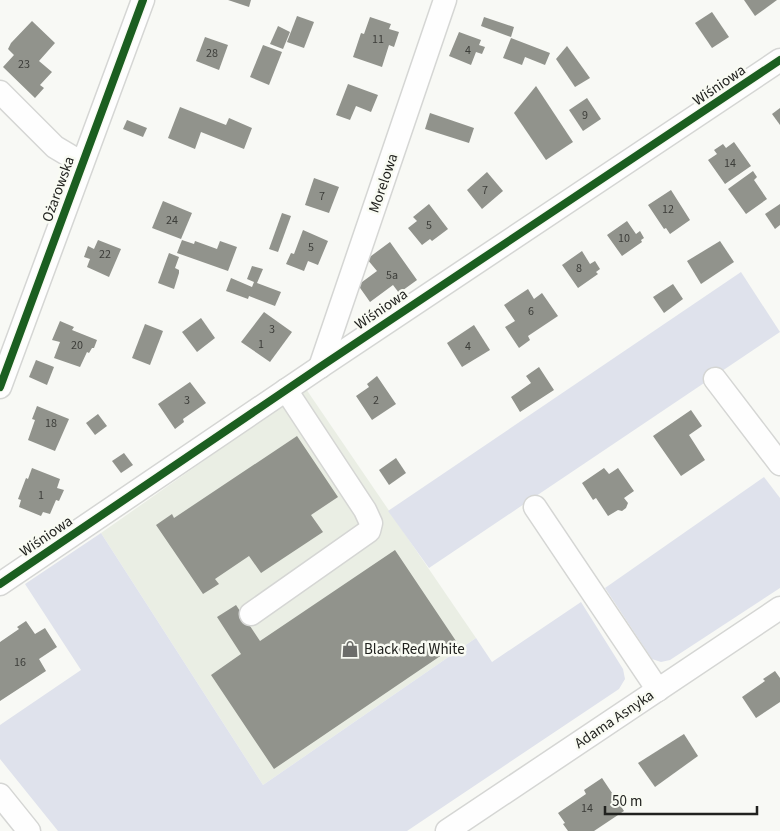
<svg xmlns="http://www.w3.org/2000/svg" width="780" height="831" viewBox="0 0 780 831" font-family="'Source Sans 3',sans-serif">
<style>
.built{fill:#eaeee4}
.green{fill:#dfe2ec}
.building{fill:#91938c}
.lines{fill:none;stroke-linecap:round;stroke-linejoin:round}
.minor-casing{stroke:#d5d6d4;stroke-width:25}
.minor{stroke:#fefefe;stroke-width:22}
.cycleway-casing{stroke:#f9fbf3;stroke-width:11}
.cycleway{stroke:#1b5e20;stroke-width:8}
.labels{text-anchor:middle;stroke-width:5;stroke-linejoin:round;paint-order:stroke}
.number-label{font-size:12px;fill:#3d3e3a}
.street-label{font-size:15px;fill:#21221f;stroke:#f9fbf3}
.poi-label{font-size:15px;fill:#21221f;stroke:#f9fbf3;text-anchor:start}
</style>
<rect width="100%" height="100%" fill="#f8f9f5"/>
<polygon class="built" points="306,389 476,638 263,785 101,533"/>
<g class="green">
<polygon points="741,272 780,332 429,568 388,511"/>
<polygon points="764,477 780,498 780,588 670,660 661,662 652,659 605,588"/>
<polygon points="101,533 263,785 476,638 492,662 581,602 623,669 625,679 619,689 407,831 58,831 0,759 0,725 81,670 25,584"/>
</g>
<g class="building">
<polygon points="228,0 251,0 249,7"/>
<polygon points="744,0 777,0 755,16"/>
<polygon points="712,12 729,37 712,48 695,23"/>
<polygon points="297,16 314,22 304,48 287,42"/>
<polygon points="370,17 391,24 389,29 399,32 394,47 389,45 382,67 353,57 361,33 364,34"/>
<polygon points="484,17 514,27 511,37 481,26"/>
<polygon points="32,21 55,43 39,61 52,72 40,85 44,88 35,98 3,67 14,55 8,49 11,43"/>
<polygon points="278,26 290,32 283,49 270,44"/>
<polygon points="459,32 481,40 479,45 485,47 482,54 476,52 471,65 449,56"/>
<polygon points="205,37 228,45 219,70 196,61"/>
<polygon points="511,38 550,53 545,65 525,57 522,65 503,58"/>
<polygon points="263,45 282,52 269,85 250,77"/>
<polygon points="567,46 590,78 575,87 556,59"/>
<polygon points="348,84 378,95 371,112 356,106 350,120 336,115"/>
<polygon points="536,86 573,142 546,160 514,113"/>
<polygon points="587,98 601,119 583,131 569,110"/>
<polygon points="180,107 226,125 229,118 252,128 244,149 201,132 195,149 168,138"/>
<polygon points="780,108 780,125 772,114"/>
<polygon points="430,113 474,128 469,143 425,129"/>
<polygon points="127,120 147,128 143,137 123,129"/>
<polygon points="734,142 751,166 725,184 708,160 717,154 714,150 723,144 726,148"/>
<polygon points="753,171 757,177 754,180 767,199 746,214 728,189"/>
<polygon points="487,172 503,191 482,209 467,190"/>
<polygon points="314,178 339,187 329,213 305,205"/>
<polygon points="671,190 690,220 670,234 666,228 664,229 648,205"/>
<polygon points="163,201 192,213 181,239 152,228"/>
<polygon points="429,204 448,229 432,241 430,239 422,245 408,228 417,221 413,217"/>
<polygon points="780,204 780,225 775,229 765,214"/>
<polygon points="282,213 291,216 278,252 269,249"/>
<polygon points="627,221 636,234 640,231 644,238 641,240 642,242 622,256 607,235"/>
<polygon points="303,230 328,241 318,265 308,261 304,271 286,264 291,253 294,254"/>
<polygon points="98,240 121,249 109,277 87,267 90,259 84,257 88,246 94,249"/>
<polygon points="182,240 194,244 195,241 217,249 220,241 237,247 228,271 177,253"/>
<polygon points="720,241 734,262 701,284 687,261"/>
<polygon points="390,242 417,280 399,293 393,285 370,302 358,285 377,271 367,259"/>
<polygon points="582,251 590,264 595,261 600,269 596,272 598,274 578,288 562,265"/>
<polygon points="169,253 179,257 175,268 179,270 179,273 174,289 158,283"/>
<polygon points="252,266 263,269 257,283 281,292 275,306 249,296 248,299 226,291 231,278 252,287 254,282 247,279"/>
<polygon points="673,284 683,299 664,313 653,297"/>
<polygon points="528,289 534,299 542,293 558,316 528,336 530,340 519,348 505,327 515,321 504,305"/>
<polygon points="264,312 292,332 270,362 241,342"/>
<polygon points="201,318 215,338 197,352 182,332"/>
<polygon points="60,321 74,327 72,330 97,340 94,348 92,348 89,353 87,352 80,367 54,358 60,342 52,340"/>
<polygon points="145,324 163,331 150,365 132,358"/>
<polygon points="474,325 490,350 462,367 447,343"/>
<polygon points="36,360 54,367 47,385 29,377"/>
<polygon points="539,367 554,390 520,412 511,397 531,383 526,376"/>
<polygon points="377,376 396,404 372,420 356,396 369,387 367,384"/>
<polygon points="190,382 206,403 183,419 184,422 175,429 158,404"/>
<polygon points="37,406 69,419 55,451 28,440 35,420 32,419"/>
<polygon points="691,410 702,426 689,435 705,460 681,476 653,436"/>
<polygon points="98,414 107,426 95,435 86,423"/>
<polygon points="297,436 338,497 311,515 323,532 261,573 249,556 215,579 219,584 203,594 156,525 172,514 174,518"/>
<polygon points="124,453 133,465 121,473 112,461"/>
<polygon points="396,458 406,473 389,485 379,470"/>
<polygon points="32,468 60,479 57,488 64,490 59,501 56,500 50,514 43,512 41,516 19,507 21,500 18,499 26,478 28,479"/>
<polygon points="604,468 609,474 618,468 634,491 624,498 628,503 626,508 622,511 618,510 608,516 596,498 593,500 582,483"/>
<polygon points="395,550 458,644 274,769 211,675 241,654 217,617 236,605 260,641"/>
<polygon points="26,621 35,634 45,628 57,647 39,659 46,671 0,701 0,642 19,629 17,627"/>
<polygon points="775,671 780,678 780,702 756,718 742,697 765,681 763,679"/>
<polygon points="684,734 698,756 655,787 638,763"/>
<polygon points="602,778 624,811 594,831 568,831 563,824 565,823 558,813 586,794 584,790"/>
</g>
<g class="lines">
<g class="minor-casing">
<g id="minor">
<polyline points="0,92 55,147 82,163"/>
<polyline points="320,367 445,0"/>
<polyline points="715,379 780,464"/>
<polyline points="0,387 143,0"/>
<polyline points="535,507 658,690"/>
<polyline points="0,584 320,367 780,60"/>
<polyline points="251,614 369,531 371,523 365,510 286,390"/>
<polyline points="0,795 29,831"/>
<polyline points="447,831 780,608"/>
</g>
</g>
<use href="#minor" class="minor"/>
<g class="cycleway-casing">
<g id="cycleway">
<polyline points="0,387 143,0"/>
<polyline points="0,584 320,367 780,60"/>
</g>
</g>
<use href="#cycleway" class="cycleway"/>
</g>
<defs>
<g id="shop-bare" transform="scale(1.35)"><path d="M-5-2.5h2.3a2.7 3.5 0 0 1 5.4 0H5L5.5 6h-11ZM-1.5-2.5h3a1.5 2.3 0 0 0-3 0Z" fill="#6c6d6a" stroke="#f9fbf3" stroke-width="2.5" paint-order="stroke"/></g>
</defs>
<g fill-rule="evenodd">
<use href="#shop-bare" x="350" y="649"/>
</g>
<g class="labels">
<g class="number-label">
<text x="378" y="43">11</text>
<text x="468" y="54">4</text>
<text x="212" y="57">28</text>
<text x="24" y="68">23</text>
<text x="585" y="119">9</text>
<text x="730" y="167">14</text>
<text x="485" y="194">7</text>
<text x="322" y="200">7</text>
<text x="668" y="213">12</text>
<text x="172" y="224">24</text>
<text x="429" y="229">5</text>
<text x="624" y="242">10</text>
<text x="311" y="251">5</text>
<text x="105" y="258">22</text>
<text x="579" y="272">8</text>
<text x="392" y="279">5a</text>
<text x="531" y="315">6</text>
<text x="272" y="333">3</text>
<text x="261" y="348">1</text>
<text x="77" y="349">20</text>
<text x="468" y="350">4</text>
<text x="187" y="404">3</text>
<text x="376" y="404">2</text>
<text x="51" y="427">18</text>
<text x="41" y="499">1</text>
<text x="20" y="666">16</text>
<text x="587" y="812">14</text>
</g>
<g class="street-label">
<text transform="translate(719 85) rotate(-34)" y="5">Wiśniowa</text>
<text transform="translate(383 183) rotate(-71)" y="5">Morelowa</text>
<text transform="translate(58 189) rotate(-70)" y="5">Ożarowska</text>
<text transform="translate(381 309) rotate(-34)" y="5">Wiśniowa</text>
<text transform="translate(46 536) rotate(-34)" y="5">Wiśniowa</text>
<text transform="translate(614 719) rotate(-34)" y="5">Adama Asnyka</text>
</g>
<g class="poi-label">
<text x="364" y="654">Black Red White</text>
</g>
</g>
<path d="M605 806v8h152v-8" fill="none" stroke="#21221f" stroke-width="2.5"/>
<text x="612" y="806" font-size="15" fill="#21221f" stroke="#f9fbf3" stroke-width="4" paint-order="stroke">50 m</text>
</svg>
